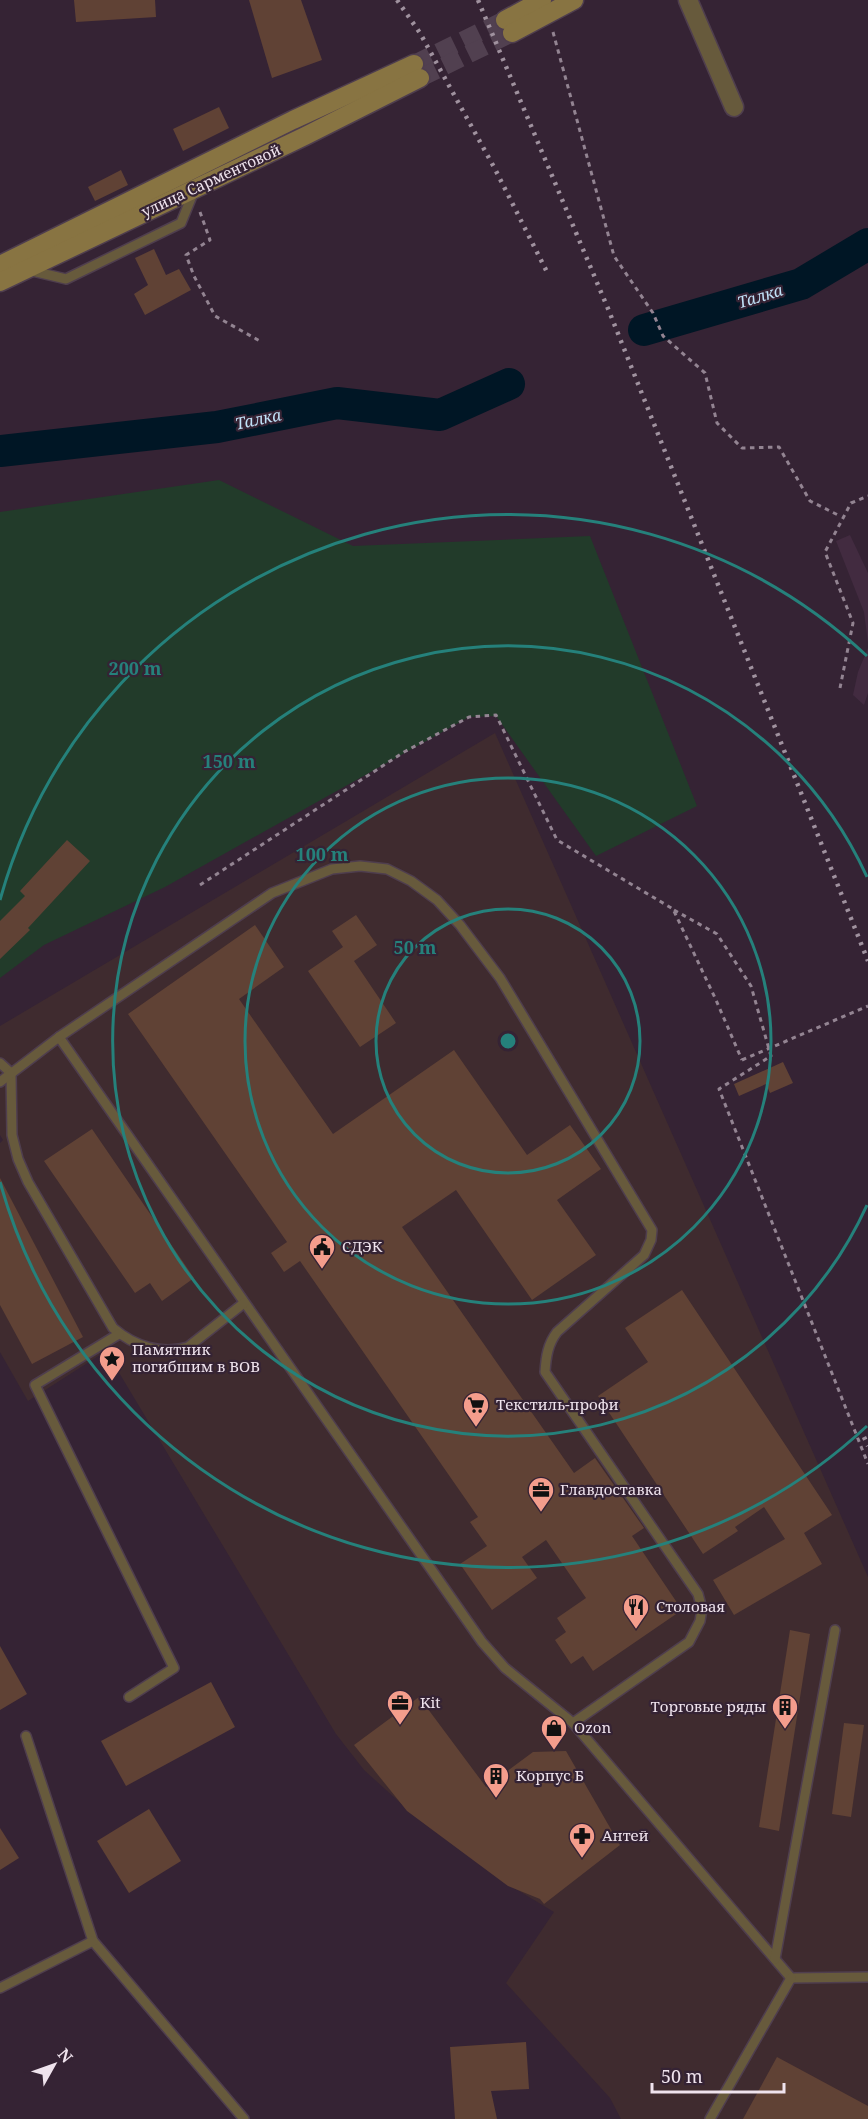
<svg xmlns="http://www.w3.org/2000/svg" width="868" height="2119" viewBox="0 0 868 2119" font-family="'Noto Serif',serif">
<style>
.commercial{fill:#3f2b2f}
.built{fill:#422b40}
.green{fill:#223b2a}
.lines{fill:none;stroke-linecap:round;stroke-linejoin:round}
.river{stroke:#001625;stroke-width:32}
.building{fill:#604235}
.secondary-tunnel{stroke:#514050;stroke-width:18;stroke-dasharray:18 9;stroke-linecap:butt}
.lane-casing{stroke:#4f3e4e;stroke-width:12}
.street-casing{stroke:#4f3e4e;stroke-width:21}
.secondary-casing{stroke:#4f3e4e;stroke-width:21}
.path{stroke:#938492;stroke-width:3;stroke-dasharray:4.5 4.5;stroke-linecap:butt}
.lane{stroke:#675a3c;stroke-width:9}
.street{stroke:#675a3c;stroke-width:18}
.secondary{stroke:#887442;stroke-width:18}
.rail{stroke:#a0929f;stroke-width:4.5;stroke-dasharray:3 6;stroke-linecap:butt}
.path-bridge{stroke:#938492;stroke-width:3;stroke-dasharray:4.5 4.5;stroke-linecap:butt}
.ring{fill:none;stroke:#25817b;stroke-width:3}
.labels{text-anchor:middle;stroke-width:4.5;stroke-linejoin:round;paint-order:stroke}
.street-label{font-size:15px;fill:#efe3ed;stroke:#352334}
.poi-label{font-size:15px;fill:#efe3ed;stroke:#352334;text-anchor:start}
.water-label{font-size:16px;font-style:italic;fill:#c1e2f8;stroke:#352334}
.centre{fill:#25817b;stroke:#352334;stroke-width:3}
.ring-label{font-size:18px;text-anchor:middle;font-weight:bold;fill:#25817b;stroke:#352334;stroke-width:4.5;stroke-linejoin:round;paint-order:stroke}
</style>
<rect width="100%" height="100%" fill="#352334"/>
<polygon class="commercial" points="495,733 868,1577 868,2119 621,2119 610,2098 506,1983 554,1912 506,1883 416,1817 364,1770 336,1734 106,1351 28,1401 0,1352 0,1143 3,1140 0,1135 0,1026"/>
<g class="built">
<polygon points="850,535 868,573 868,643 864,612 836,541"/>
<polygon points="868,648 868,693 864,705 853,695 858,672"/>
</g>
<polygon class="green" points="219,480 353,546 590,536 697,806 596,856 496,716 469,717 165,887 44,945 0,978 0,512"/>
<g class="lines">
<g class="river">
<polyline points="644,330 801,284 868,244"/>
<polyline points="0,451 217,427 337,403 440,415 509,384"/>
</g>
</g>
<g class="building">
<polygon points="74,0 155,0 156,17 76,22"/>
<polygon points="249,0 301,0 322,60 272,78"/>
<polygon points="219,107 229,128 183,151 173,129"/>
<polygon points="121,170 128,185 95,201 88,187"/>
<polygon points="154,249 166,275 179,269 191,290 145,315 134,294 148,285 135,258"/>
<polygon points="67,840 90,861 28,928 30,930 0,959 0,921 25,896 20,891"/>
<polygon points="356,915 377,945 354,961 396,1023 360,1047 308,971 343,947 332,931"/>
<polygon points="255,925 284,967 239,999 333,1134 454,1050 527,1155 570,1125 601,1169 557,1200 596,1255 532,1300 456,1190 402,1227 574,1473 595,1458 644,1528 632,1536 682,1610 593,1671 583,1656 571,1664 555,1640 566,1632 557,1618 586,1598 546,1540 522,1557 537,1578 492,1610 460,1564 487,1546 470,1522 478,1517 300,1261 284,1272 271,1253 287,1242 128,1014"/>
<polygon points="783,1062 793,1083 770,1093 766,1084 739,1096 734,1084"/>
<polygon points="92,1129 194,1278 162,1301 150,1283 135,1293 44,1161"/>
<polygon points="0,1178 83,1337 32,1364 0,1305"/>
<polygon points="682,1290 832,1515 804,1533 822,1564 734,1615 713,1580 785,1539 764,1507 735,1527 738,1531 703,1554 598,1396 648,1362 625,1328"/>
<polygon points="790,1630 810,1634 779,1831 759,1827"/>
<polygon points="0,1646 27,1694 0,1710"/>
<polygon points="211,1682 235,1727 126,1786 101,1741"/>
<polygon points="419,1697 486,1787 533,1752 566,1751 620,1845 544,1904 540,1899 508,1886 407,1811 354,1745"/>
<polygon points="844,1723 864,1725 851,1817 832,1814"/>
<polygon points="149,1809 181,1861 129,1893 97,1841"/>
<polygon points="0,1828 19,1858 0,1870"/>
<polygon points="526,2042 529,2089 491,2091 497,2119 455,2119 450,2047"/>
<polygon points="777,2057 868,2106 868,2119 743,2119"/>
</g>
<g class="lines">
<g class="secondary-tunnel">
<polyline points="414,64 505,20"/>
<polyline points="420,78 512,33"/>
</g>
<g class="lane-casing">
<g id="lane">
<polyline points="28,270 66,279 181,223 194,191"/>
<polyline points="59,1037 482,1642 505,1668 573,1723 791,1978 868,1977"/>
<path d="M0,1063l11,10 1,62 6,24 10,23 85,146c21,18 48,27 75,19l56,-44"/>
<path d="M0,1082l59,-45 213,-144 60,-24 28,-3 27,3 24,12 26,19 23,25 40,53 152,252 -1,10 -7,15 -87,77c-9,12 -11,24 -12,40l153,222 4,15 -2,12 -11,21 -116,81"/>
<polyline points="119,1334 35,1385 174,1668 129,1697"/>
<polyline points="26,1736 93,1941 244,2119"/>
<polyline points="775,1959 835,1630"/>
<polyline points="0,1988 93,1941"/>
<polyline points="710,2119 791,1978"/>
</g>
</g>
<g class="street-casing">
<polyline id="street" points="688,0 734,107"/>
</g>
<g class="secondary-casing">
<g id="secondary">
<polyline points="505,20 542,0"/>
<polyline points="512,33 574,0"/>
<polyline points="0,265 293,120 414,64"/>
<polyline points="0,282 305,136 420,78"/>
</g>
</g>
<g class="path">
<polyline points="553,32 614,256 653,313 663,336 705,373 717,423 742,448 779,447 810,501 840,516"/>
<polyline points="200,212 210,240 186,255 194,276 215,316 260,341"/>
<polyline points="840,688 853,623 825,552 851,503 868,496"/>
<polyline points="200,885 404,752 469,717 496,715 557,840 673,909 716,1000 742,1060"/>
<polyline points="674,910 717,934 751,986 771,1056 719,1089 868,1464"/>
</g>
<use href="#lane" class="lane"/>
<use href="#street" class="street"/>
<use href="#secondary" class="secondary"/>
<g class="rail">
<polyline points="397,0 420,33 495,169 548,274"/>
<polyline points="478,0 609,311 868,961"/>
<polyline points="864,1437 868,1446"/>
</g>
<polyline class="path-bridge" points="742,1060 868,1006"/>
</g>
<g class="ring">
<circle cx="508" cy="1041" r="132"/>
<circle cx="508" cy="1041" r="263"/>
<path d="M867 1205A395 395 0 1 1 867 877"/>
<path d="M867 1426A527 527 0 0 1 0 1182M0 900A527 527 0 0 1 867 656"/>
</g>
<defs>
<g id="civic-pin" transform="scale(1.35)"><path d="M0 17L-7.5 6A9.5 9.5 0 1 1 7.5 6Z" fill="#f49d8c" stroke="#352334"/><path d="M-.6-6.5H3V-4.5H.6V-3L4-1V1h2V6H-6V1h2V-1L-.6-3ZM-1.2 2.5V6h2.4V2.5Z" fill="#111"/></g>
<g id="sight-pin" transform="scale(1.35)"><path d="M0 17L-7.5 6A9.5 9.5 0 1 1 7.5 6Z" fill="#f49d8c" stroke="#352334"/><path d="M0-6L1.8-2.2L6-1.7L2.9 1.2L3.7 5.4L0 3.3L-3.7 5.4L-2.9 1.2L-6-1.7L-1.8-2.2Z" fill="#111"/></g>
<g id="supermarket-pin" transform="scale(1.35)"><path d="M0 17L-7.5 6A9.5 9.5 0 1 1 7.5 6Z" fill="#f49d8c" stroke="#352334"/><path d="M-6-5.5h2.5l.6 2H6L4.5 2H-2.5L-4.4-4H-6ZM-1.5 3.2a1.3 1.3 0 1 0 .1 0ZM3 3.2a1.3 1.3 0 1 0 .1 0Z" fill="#111"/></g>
<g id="office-pin" transform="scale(1.35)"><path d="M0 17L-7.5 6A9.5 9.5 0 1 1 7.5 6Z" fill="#f49d8c" stroke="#352334"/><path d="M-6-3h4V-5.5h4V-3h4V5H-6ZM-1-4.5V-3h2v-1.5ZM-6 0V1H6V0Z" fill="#111"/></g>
<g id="restaurant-pin" transform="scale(1.35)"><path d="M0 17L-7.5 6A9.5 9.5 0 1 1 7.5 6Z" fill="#f49d8c" stroke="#352334"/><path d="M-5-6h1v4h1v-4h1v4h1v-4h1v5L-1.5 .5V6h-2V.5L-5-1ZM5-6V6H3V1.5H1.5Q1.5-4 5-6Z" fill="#111"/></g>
<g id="building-pin" transform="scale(1.35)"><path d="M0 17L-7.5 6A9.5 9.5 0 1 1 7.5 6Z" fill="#f49d8c" stroke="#352334"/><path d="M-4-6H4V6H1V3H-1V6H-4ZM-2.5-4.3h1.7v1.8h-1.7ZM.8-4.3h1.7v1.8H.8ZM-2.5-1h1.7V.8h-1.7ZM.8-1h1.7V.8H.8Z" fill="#111"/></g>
<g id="shop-pin" transform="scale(1.35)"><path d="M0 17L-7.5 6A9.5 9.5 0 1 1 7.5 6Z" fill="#f49d8c" stroke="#352334"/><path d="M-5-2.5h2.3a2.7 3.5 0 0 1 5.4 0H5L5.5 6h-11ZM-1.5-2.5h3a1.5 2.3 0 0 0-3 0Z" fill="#111"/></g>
<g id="pharmacy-pin" transform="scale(1.35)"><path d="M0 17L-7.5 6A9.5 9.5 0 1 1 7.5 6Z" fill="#f49d8c" stroke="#352334"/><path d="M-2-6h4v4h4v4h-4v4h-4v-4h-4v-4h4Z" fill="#111"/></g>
</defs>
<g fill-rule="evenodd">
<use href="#civic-pin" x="322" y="1247"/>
<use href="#sight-pin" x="112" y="1359"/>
<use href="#supermarket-pin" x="476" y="1405"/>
<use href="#office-pin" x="541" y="1490"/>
<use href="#restaurant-pin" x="636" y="1607"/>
<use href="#office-pin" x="400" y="1703"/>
<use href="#building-pin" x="785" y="1707"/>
<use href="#shop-pin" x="554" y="1728"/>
<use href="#building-pin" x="496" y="1776"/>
<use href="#pharmacy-pin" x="582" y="1836"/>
</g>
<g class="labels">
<g class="street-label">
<text transform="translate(211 181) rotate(-25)" y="5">улица Сарментовой</text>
</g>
<g class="poi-label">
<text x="342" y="1252">СДЭК</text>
<text x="132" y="1355">Памятник<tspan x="132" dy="17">погибшим в ВОВ</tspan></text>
<text x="496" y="1410">Текстиль-профи</text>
<text x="560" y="1495">Главдоставка</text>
<text x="656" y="1612">Столовая</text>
<text x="420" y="1708">Kit</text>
<text x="766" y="1712" text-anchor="end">Торговые ряды</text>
<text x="574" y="1733">Ozon</text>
<text x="516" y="1781">Корпус Б</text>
<text x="602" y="1841">Антей</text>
</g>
<g class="water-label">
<text transform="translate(760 296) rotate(-17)" y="6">Талка</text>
<text transform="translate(258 419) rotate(-12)" y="6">Талка</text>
</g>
</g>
<circle cx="508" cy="1041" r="9" class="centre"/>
<g class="ring-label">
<text x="135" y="675">200 m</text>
<text x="229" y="768">150 m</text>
<text x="322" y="861">100 m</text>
<text x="415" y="954">50 m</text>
</g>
<g transform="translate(54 2065) rotate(50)" stroke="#352334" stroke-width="4.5" paint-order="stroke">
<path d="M0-4.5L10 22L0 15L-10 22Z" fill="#efe3ed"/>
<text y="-9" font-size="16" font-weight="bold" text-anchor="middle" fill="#efe3ed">N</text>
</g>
<path d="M652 2083v9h132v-9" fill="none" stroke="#efe3ed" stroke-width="3"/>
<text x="661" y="2083" font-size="18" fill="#efe3ed" stroke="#352334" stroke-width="4.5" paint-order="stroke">50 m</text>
</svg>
